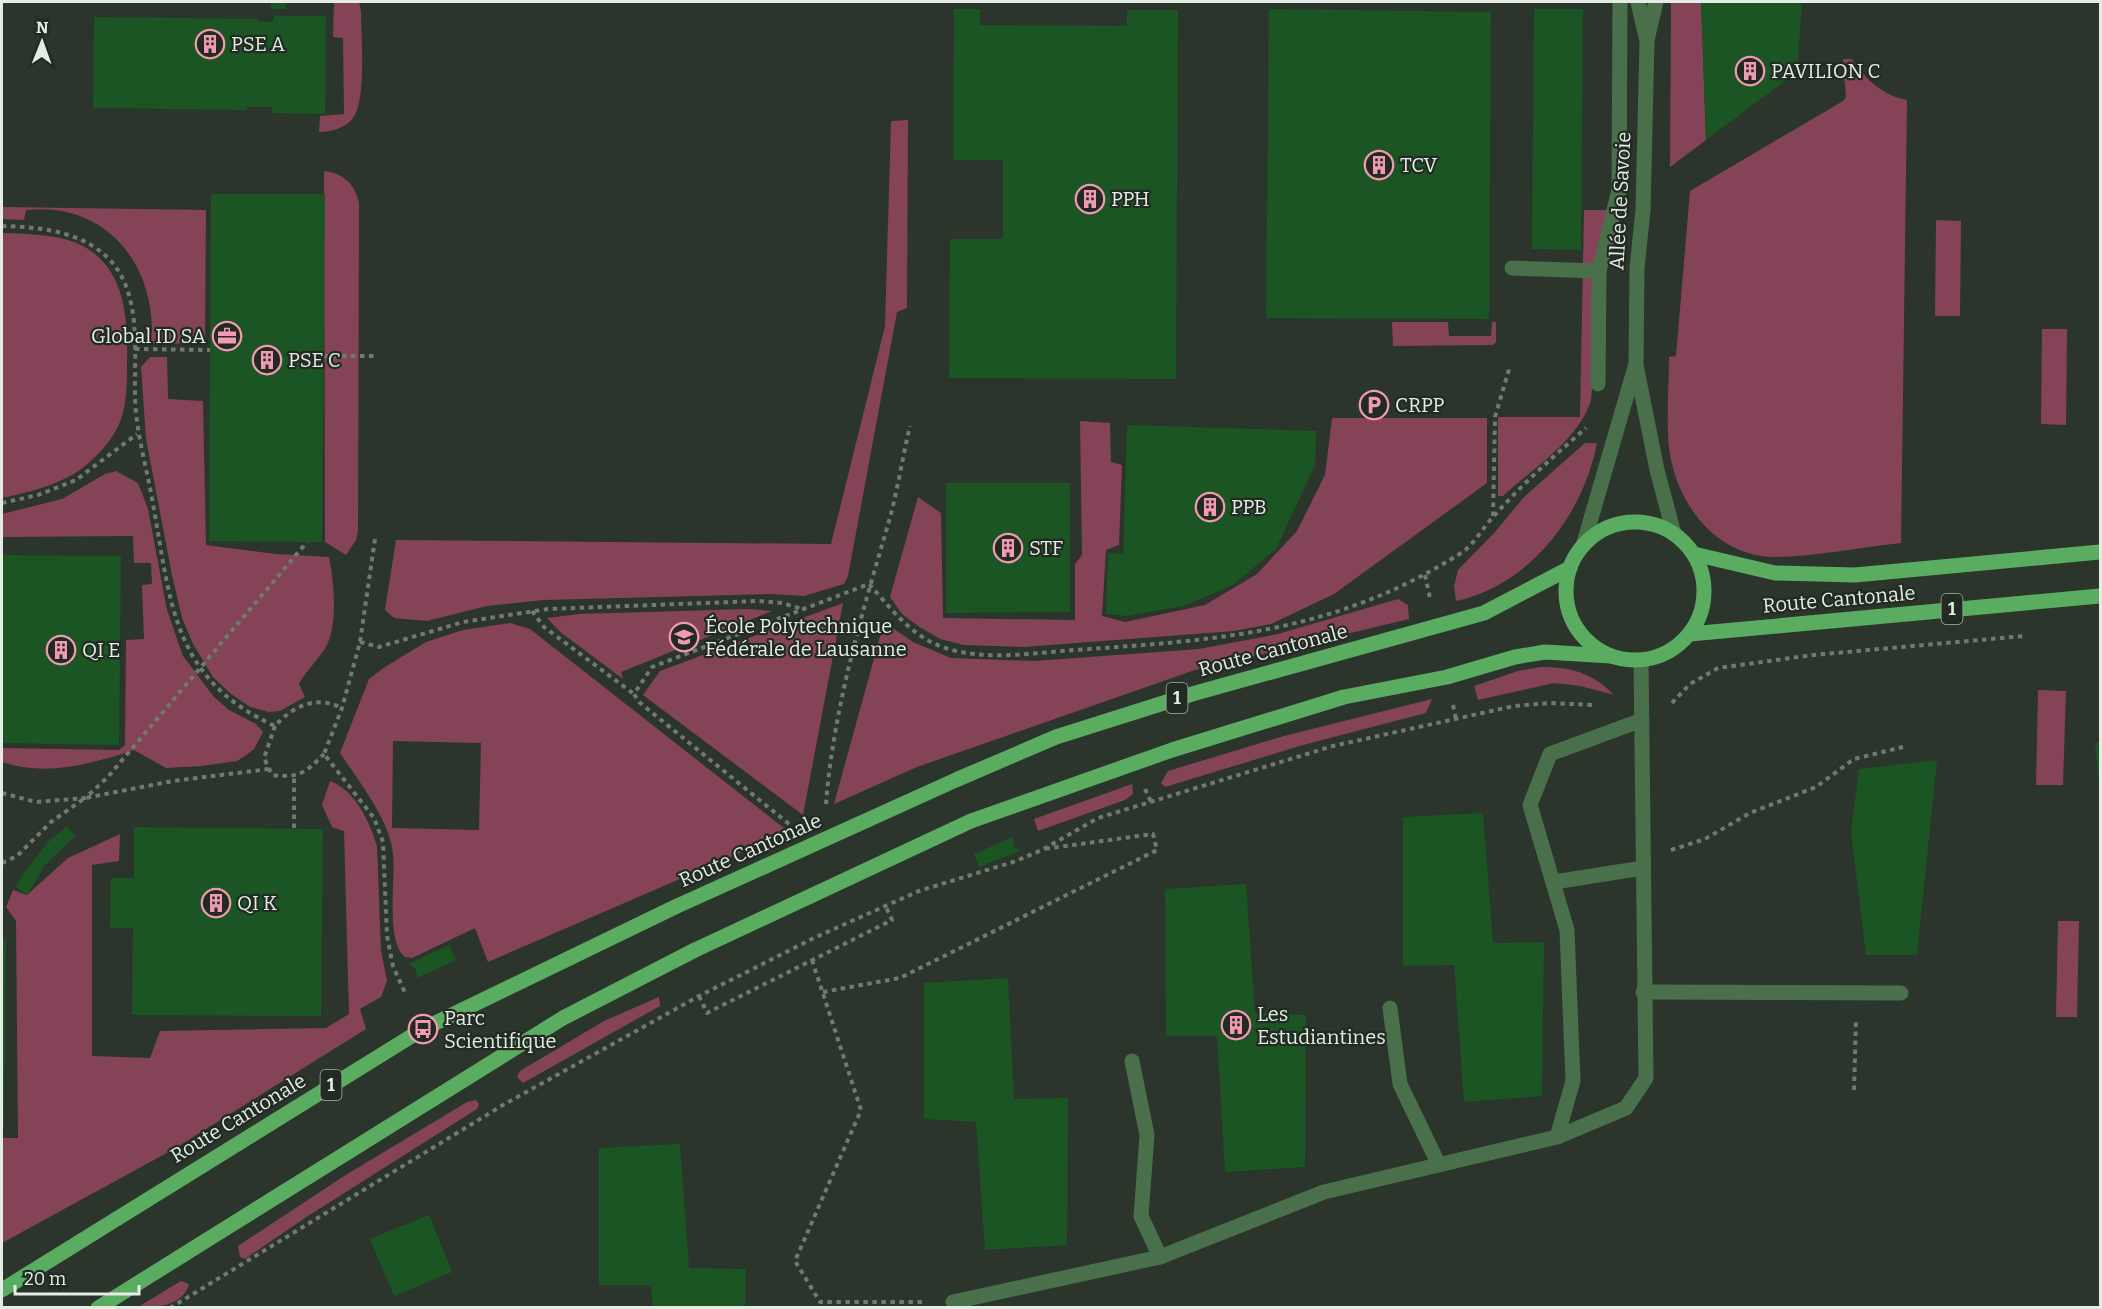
<svg xmlns="http://www.w3.org/2000/svg" width="2102" height="1309" viewBox="0 0 2102 1309" font-family="Bitter,serif">
<style>
.green{fill:#854357;fill-rule:evenodd}
.building{fill:#1b5523}
.lines{fill:none;stroke-linecap:round;stroke-linejoin:round}
.path{stroke:#717a71;stroke-width:4;stroke-dasharray:4.5 4.5;stroke-linecap:butt}
.service{stroke:#49704b;stroke-width:15}
.minor{stroke:#49704b;stroke-width:15}
.primary{stroke:#59ac60;stroke-width:15}
.primary-bridge{stroke:#59ac60;stroke-width:15}
.labels{text-anchor:middle;stroke-width:4.5;stroke-linejoin:round;paint-order:stroke}
.shield{fill:#212b22;stroke:#aab2aa;stroke-width:1.5}
.shield-label{font-size:18px;font-weight:bold;fill:#e5ece5}
.poi-label{font-size:20px;fill:#e5ece5;stroke:#212b22;text-anchor:start}
.street-label{font-size:20px;fill:#e5ece5;stroke:#212b22}
</style>
<rect width="100%" height="100%" fill="#2b352b"/>
<g class="green">
<path d="M334,2h25l2,9c0,24 6,89 -8,107 -7,10 -22,14 -34,14l1,-16 24,-2 -1,-76 -10,-1z"/>
<polygon points="1671,2 1701,2 1706,140 1670,167"/>
<path d="M1843,59h9c14,21 30,36 55,41l-6,443c-40,4 -87,14 -127,14 -59,-1 -98,-54 -105,-109 -3,-30 0,-61 0,-91l7,-1 14,-165 153,-90 3,-4z"/>
<polygon points="908,120 907,308 897,312 848,576 844,584 804,596 770,594 544,600 487,606 427,621 394,618 385,610 396,540 831,544 885,326 891,121"/>
<path d="M324,171c19,2 31,13 35,32l-1,328 -2,9 -10,15 -21,-13z"/>
<path d="M2,207l204,3 -1,134 -61,-1 -4,-12 12,1c0,-74 -50,-130 -126,-122l-2,10 -22,-1z"/>
<path d="M1584,210h24l-17,191c-15,42 -57,66 -88,95h-5v-79h82z"/>
<polygon points="1936,220 1961,221 1960,316 1935,316"/>
<path d="M2,233c25,1 58,1 81,13 43,23 45,74 44,117 0,20 0,41 -7,59 -6,14 -16,27 -27,37 -24,24 -59,32 -91,39z"/>
<polygon points="1392,322 1448,322 1449,336 1491,336 1492,322 1496,322 1496,342 1493,345 1393,346"/>
<polygon points="2042,329 2067,329 2066,425 2041,424"/>
<path d="M150,357h17l1,42 35,2 3,144 70,9 53,3c5,25 10,71 -5,93 -8,12 -18,21 -25,34l6,13 -25,14 -11,1 -19,-5 -19,-13 -18,-17 -20,-33 -11,-26 -10,-43 -26,-136 -5,-72z"/>
<polygon points="1332,418 1487,418 1487,483 1334,594 1271,624 1234,631 1024,647 964,645 940,639 918,626 902,614 890,597 918,497 941,513 943,618 1075,620 1075,564 1082,555 1080,421 1110,423 1111,462 1122,465 1119,545 1106,550 1102,616 1125,622 1205,605 1257,574 1297,531 1325,475"/>
<path d="M1585,443h12c-14,72 -67,142 -141,158l-2,-15 4,-16 37,-38 29,-35z"/>
<path d="M116,471l22,12 10,26 19,101 16,46 31,41 15,13 27,14 7,8 -9,17 -9,7 -8,5 -36,5 -35,2 -32,-18c-43,14 -88,27 -132,12v-14l117,2 6,-5 1,-105 18,-1 -2,-54 10,-1 -1,-21h-17l-1,-27 -131,1v-23l60,-15 43,-25z"/>
<polygon points="1398,599 1408,605 1409,619 1195,670 917,767 834,804 884,622 913,642 951,658 1034,661 1199,649 1278,634"/>
<polygon points="843,603 803,815 643,695 660,671"/>
<polygon points="748,609 772,611 621,672 623,679 559,631 547,618 579,614"/>
<path d="M510,623l20,6 259,203 -301,130 -13,-34 -63,30 -7,-1c-20,-16 -9,-77 -12,-103 -3,-34 -34,-72 -53,-101l29,-74 16,-12 41,-25 37,-12zM393,741l88,2 -2,87 -87,-2z"/>
<path d="M1541,667c30,0 52,6 73,28l-34,-9 -26,-3 -76,17 -4,-14 44,-15z"/>
<polygon points="2038,690 2066,691 2063,785 2036,785"/>
<polygon points="1432,699 1426,713 1303,745 1165,787 1161,783 1168,771 1284,736"/>
<path d="M330,781c25,9 40,41 47,65l4,104 6,31 -6,16 -21,12 6,20 -192,120 -172,94v-105h16l-2,-217 -10,-14 7,-17 14,5 41,-37 52,-24 -1,27 -27,4v191l58,2 10,-27 166,-3 23,-14 -5,-183 -12,-4 -10,-22z"/>
<polygon points="1132,784 1133,794 1125,800 1038,831 1034,819"/>
<polygon points="2058,921 2079,921 2077,1017 2056,1017"/>
<polygon points="659,997 660,1006 523,1083 517,1077 520,1071 604,1021"/>
<polygon points="476,1100 479,1104 477,1109 308,1216 245,1259 240,1257 238,1246 344,1176 467,1102"/>
<path d="M181,1281l8,3c-6,22 -33,24 -51,23z"/>
</g>
<g class="building">
<rect x="271" y="2" width="15" height="7"/>
<polygon points="1701,2 1802,2 1797,72 1706,140"/>
<polygon points="954,9 980,9 980,25 1127,26 1127,10 1178,10 1176,379 949,378 950,239 1003,239 1003,160 953,160"/>
<polygon points="1269,9 1491,12 1489,319 1266,318"/>
<polygon points="1534,9 1583,9 1581,250 1532,249"/>
<polygon points="274,16 326,16 325,114 272,113 272,107 247,107 247,110 93,108 94,17 259,19 259,22 273,22"/>
<polygon points="211,194 325,194 322,542 209,541"/>
<polygon points="1127,425 1316,431 1315,465 1276,549 1233,585 1183,606 1127,616 1106,614 1108,553 1123,554"/>
<polygon points="946,483 1070,483 1070,612 946,613"/>
<polygon points="2,555 121,556 119,745 2,743"/>
<polygon points="2095,742 2100,743 2100,785 2099,785"/>
<polygon points="1937,760 1917,955 1866,955 1851,832 1859,769"/>
<polygon points="1483,813 1493,943 1544,942 1542,1096 1464,1102 1454,965 1403,966 1403,817"/>
<polygon points="67,826 75,836 45,865 27,895 16,887 22,876 48,842"/>
<polygon points="134,827 323,829 321,1016 132,1015 133,928 110,928 111,878 134,878"/>
<polygon points="1013,837 1013,846 1020,851 979,867 974,854"/>
<polygon points="1246,884 1255,1013 1306,1015 1305,1167 1225,1172 1217,1036 1166,1036 1165,889"/>
<polygon points="2,939 6,939 4,1128 2,1128"/>
<polygon points="449,945 456,960 417,978 416,970 409,964"/>
<polygon points="1008,978 1014,1099 1068,1098 1067,1245 985,1250 976,1122 924,1119 924,983"/>
<polygon points="680,1144 689,1268 746,1269 745,1308 653,1308 651,1285 599,1285 599,1148"/>
<polygon points="429,1215 452,1272 394,1296 370,1239"/>
</g>
<g class="lines">
<g class="path">
<path d="M2,226c38,1 81,5 109,35 31,35 23,92 24,136 1,37 12,71 18,107 18,99 19,175 122,222 18,-20 41,-31 67,-18"/>
<polyline points="135,349 210,350"/>
<polyline points="324,356 377,356"/>
<polyline points="2,503 38,495 76,480 137,434"/>
<polyline points="1493,516 1495,417 1510,366"/>
<polyline points="375,539 360,642 342,708 324,754 374,818 383,842 387,936 393,966 406,995"/>
<polyline points="1425,575 1430,598"/>
<polyline points="532,611 544,627 634,694"/>
<polyline points="360,642 379,647 463,622 548,609 758,601 782,603 802,609"/>
<polyline points="1672,703 1690,684 1718,668 1813,655 2024,636"/>
<polyline points="1453,705 1456,719"/>
<path d="M275,726l-11,32 8,17c28,3 33,-2 52,-21"/>
<polyline points="1145,789 1151,802"/>
<polyline points="2,793 36,802 85,798 107,778 307,542"/>
<path d="M826,804c7,-92 35,-188 61,-276 10,-33 15,-69 23,-102"/>
<path d="M789,824l-150,-122 -5,-8 18,-27 217,-83c20,22 41,51 71,62 41,16 92,7 135,4 144,-10 260,-17 386,-97 13,-8 22,-26 33,-37 28,-32 60,-60 92,-88"/>
<polyline points="294,828 294,777"/>
<polyline points="1671,850 1705,839 1750,813 1816,787 1854,759 1903,747"/>
<polyline points="2,863 17,856 51,822 85,798 173,781 269,769"/>
<polyline points="812,960 861,1110 795,1261 820,1302 923,1302"/>
<polyline points="823,992 900,978 1157,850 1153,834 1044,849"/>
<polyline points="699,996 707,1013 892,920 885,905"/>
<polyline points="1854,1090 1856,1021"/>
<polyline points="170,1308 503,1105 699,996 816,937 919,891 1013,862 1042,850 1098,818 1333,746 1514,706 1550,703 1593,705"/>
</g>
<g class="service">
<polyline points="1512,268 1599,271"/>
<polyline points="1598,384 1599,271 1619,190 1620,2"/>
<polyline points="1554,882 1643,868"/>
<polyline points="1643,992 1901,993"/>
<polyline points="1390,1008 1400,1084 1439,1165"/>
<polyline points="1132,1061 1147,1135 1141,1216 1160,1257"/>
<polyline points="1557,1137 1573,1081 1567,930 1530,805 1550,754 1642,720"/>
<polyline points="953,1302 1160,1257 1324,1192 1557,1137 1626,1108 1646,1078 1641,661"/>
</g>
<g class="minor">
<polyline points="1638,2 1646,37"/>
<polyline points="1656,2 1647,40 1643,210 1637,268 1636,365 1657,470 1674,534"/>
<polyline points="1583,546 1635,367"/>
</g>
<g class="primary">
<circle cx="1635" cy="591" r="69"/>
<polyline points="1694,554 1775,573 1855,575 2100,552"/>
<polyline points="1690,634 2100,596"/>
<polyline points="958,779 1056,737 1192,694 1484,613 1570,568"/>
<polyline points="971,821 1172,750 1344,697 1447,677 1515,657 1545,652 1611,656"/>
<polyline points="2,1290 423,1029 675,907"/>
<polyline points="98,1308 563,1018 695,950"/>
</g>
<g class="primary-bridge">
<polyline points="675,907 958,779"/>
<polyline points="695,950 971,821"/>
</g>
</g>
<defs>
<g id="building-ring" transform="scale(1.5)"><circle r="9.5" fill="#212b22" stroke="#f19ab1" stroke-width="1.5"/><path d="M-4-6H4V6H1V3H-1V6H-4ZM-2.5-4.3h1.7v1.8h-1.7ZM.8-4.3h1.7v1.8H.8ZM-2.5-1h1.7V.8h-1.7ZM.8-1h1.7V.8H.8Z" fill="#f19ab1"/></g>
<g id="office-ring" transform="scale(1.5)"><circle r="9.5" fill="#212b22" stroke="#f19ab1" stroke-width="1.5"/><path d="M-6-3h4V-5.5h4V-3h4V5H-6ZM-1-4.5V-3h2v-1.5ZM-6 0V1H6V0Z" fill="#f19ab1"/></g>
<g id="parking-ring" transform="scale(1.5)"><circle r="9.5" fill="#212b22" stroke="#f19ab1" stroke-width="1.5"/><path d="M-3.5-5.5H1a3.5 3.5 0 0 1 0 7H-1V5.5H-3.5ZM-1-3.4V-.6H.8a1.4 1.4 0 0 0 0-2.8Z" fill="#f19ab1"/></g>
<g id="university-ring" transform="scale(1.5)"><circle r="9.5" fill="#212b22" stroke="#f19ab1" stroke-width="1.5"/><path d="M0-5L7-2L0 1L-7-2ZM-4 1L0 2.5L4 1V4Q0 6-4 4Z" fill="#f19ab1"/></g>
<g id="bus-ring" transform="scale(1.5)"><circle r="9.5" fill="#212b22" stroke="#f19ab1" stroke-width="1.5"/><path d="M-5-6H5V4H4V6H2V4H-2V6H-4V4H-5ZM-3.5-4V0h7V-4ZM-3.5 1.2v1.5H-2V1.2ZM2 1.2v1.5H3.5V1.2Z" fill="#f19ab1"/></g>
</defs>
<g fill-rule="evenodd">
<use href="#building-ring" x="210" y="44"/>
<use href="#building-ring" x="1750" y="71"/>
<use href="#building-ring" x="1379" y="165"/>
<use href="#building-ring" x="1090" y="199"/>
<use href="#office-ring" x="227" y="336"/>
<use href="#building-ring" x="267" y="360"/>
<use href="#parking-ring" x="1374" y="405"/>
<use href="#building-ring" x="1210" y="507"/>
<use href="#building-ring" x="1008" y="548"/>
<use href="#university-ring" x="684" y="637"/>
<use href="#building-ring" x="61" y="650"/>
<use href="#building-ring" x="216" y="903"/>
<use href="#building-ring" x="1236" y="1025"/>
<use href="#bus-ring" x="423" y="1029"/>
</g>
<g class="labels">
<g class="shield">
<rect x="1941.5" y="594" width="21" height="30" rx="4.5"/>
<rect x="1166.5" y="683" width="21" height="30" rx="4.5"/>
<rect x="320.5" y="1070" width="21" height="30" rx="4.5"/>
</g>
<g class="shield-label">
<text x="1952" y="615">1</text>
<text x="1177" y="704">1</text>
<text x="331" y="1091">1</text>
</g>
<g class="poi-label">
<text x="231" y="51">PSE A</text>
<text x="1771" y="78">PAVILION C</text>
<text x="1400" y="172">TCV</text>
<text x="1111" y="206">PPH</text>
<text x="206" y="343" text-anchor="end">Global ID SA</text>
<text x="288" y="367">PSE C</text>
<text x="1395" y="412">CRPP</text>
<text x="1231" y="514">PPB</text>
<text x="1029" y="555">STF</text>
<text x="705" y="633">École Polytechnique<tspan x="705" dy="23">Fédérale de Lausanne</tspan></text>
<text x="82" y="657">QI E</text>
<text x="237" y="910">QI K</text>
<text x="1257" y="1021">Les<tspan x="1257" dy="23">Estudiantines</tspan></text>
<text x="444" y="1025">Parc<tspan x="444" dy="23">Scientifique</tspan></text>
</g>
<g class="street-label">
<text transform="translate(1620 201) rotate(-87)" y="7">Allée de Savoie</text>
<text transform="translate(1839 599) rotate(-5)" y="7">Route Cantonale</text>
<text transform="translate(1273 650) rotate(-15)" y="7">Route Cantonale</text>
<text transform="translate(750 850) rotate(-24)" y="7">Route Cantonale</text>
<text transform="translate(238 1118) rotate(-31)" y="7">Route Cantonale</text>
</g>
</g>
<rect width="2102" height="1309" fill="none" stroke="#e5ece5" stroke-width="6"/>
<g transform="translate(42 42) rotate(1)" stroke="#212b22" stroke-width="4.5" paint-order="stroke">
<path d="M0-4.5L10 22L0 15L-10 22Z" fill="#e5ece5"/>
<text y="-9" font-size="16" font-weight="bold" text-anchor="middle" fill="#e5ece5">N</text>
</g>
<path d="M15 1285v9h124v-9" fill="none" stroke="#e5ece5" stroke-width="3"/>
<text x="24" y="1285" font-size="18" fill="#e5ece5" stroke="#212b22" stroke-width="4.5" paint-order="stroke">20 m</text>
</svg>
